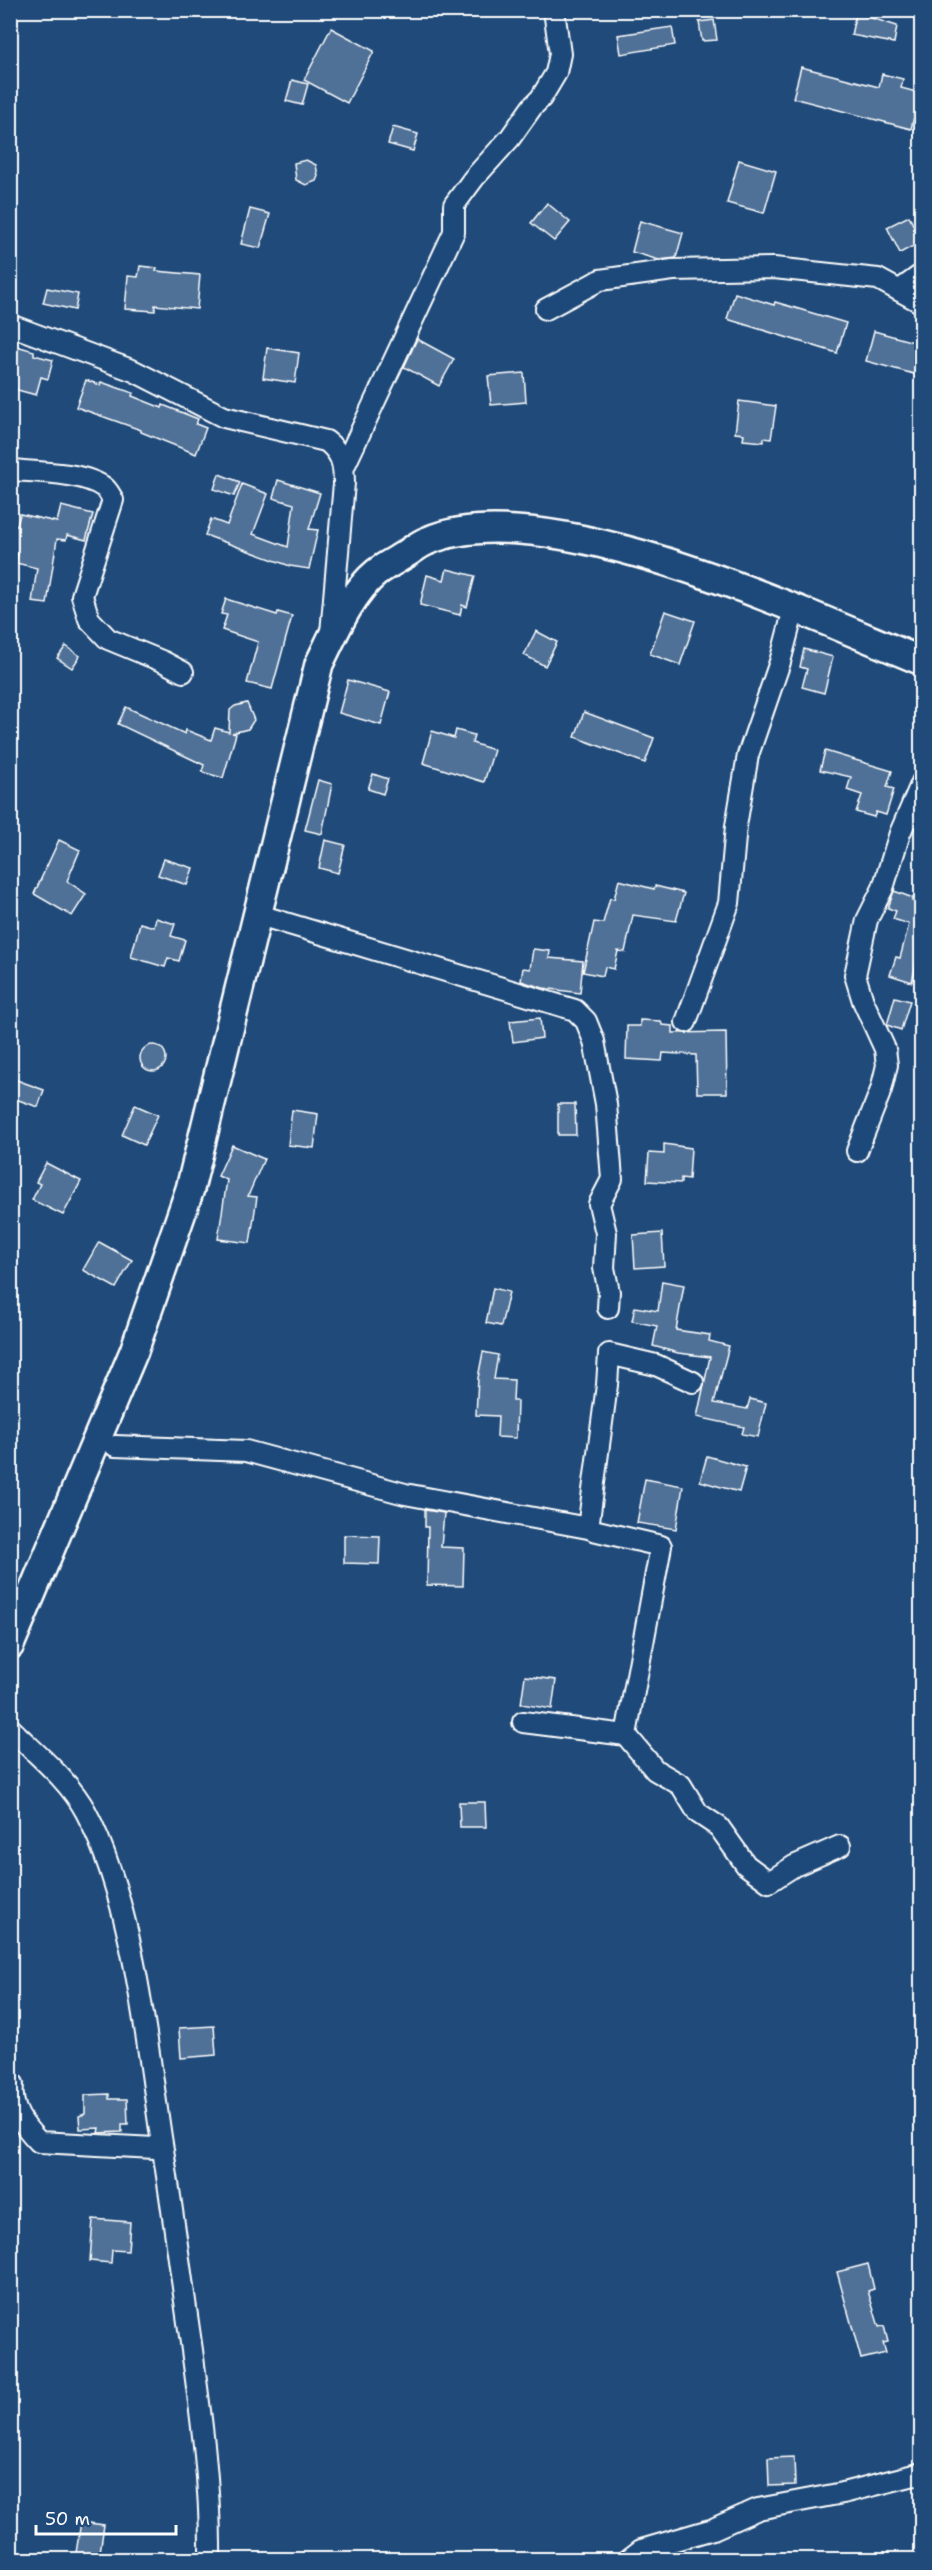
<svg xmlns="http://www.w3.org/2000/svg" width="932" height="2570" viewBox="0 0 932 2570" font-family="'Shantell Sans',sans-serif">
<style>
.building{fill:#507197;stroke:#fff;stroke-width:1.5}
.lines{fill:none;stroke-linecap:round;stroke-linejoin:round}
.street-casing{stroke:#fff;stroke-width:24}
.secondary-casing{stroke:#fff;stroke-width:32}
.street{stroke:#1f4a7a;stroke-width:20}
.secondary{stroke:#1f4a7a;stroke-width:27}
</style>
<rect width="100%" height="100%" fill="#1f4a7a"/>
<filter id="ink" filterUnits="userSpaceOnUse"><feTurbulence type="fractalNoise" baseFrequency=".0167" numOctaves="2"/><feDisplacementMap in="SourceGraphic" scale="12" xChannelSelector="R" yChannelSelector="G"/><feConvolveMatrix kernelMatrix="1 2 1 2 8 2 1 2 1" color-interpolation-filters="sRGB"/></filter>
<g filter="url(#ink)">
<g class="building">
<polygon points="856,13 897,26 894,43 851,35"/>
<polygon points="714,20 717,40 702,41 699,22"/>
<polygon points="672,27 675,45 621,54 618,35"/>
<polygon points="331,28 374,51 347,103 304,80"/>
<polygon points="801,67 879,87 882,74 903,79 901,88 920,93 911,129 793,98"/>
<polygon points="292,80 308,84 302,105 286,101"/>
<polygon points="393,127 418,134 413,151 388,144"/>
<polygon points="306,160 316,165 318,176 316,181 306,185 296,180 294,163"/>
<polygon points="739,160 776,171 764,213 727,203"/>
<polygon points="547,203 570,222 554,241 531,223"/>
<polygon points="250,209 270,214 260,248 241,244"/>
<polygon points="909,216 921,242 900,253 887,227"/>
<polygon points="640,221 683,233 676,258 659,260 632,252"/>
<polygon points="140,266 157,268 156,271 200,275 197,309 155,305 155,311 125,309 128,276 138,277"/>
<polygon points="47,288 78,294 75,310 43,303"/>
<polygon points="735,293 774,305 775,302 846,323 837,353 727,319"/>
<polygon points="874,331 921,344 921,376 866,361"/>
<polygon points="417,339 454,359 439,386 404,367"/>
<polygon points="13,345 34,351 34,355 53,360 48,379 41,377 36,395 10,388 10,357"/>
<polygon points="267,348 299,353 295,383 263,378"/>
<polygon points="524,373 526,402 491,405 488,376"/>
<polygon points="86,380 100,385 101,382 133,393 132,396 162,408 163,405 198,419 196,424 206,428 196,454 141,432 141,430 76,407"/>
<polygon points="739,401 776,406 771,439 764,438 764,442 743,440 744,434 735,433"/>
<polygon points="219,474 240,482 234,496 214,489"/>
<polygon points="278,480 320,493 309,529 318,530 309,569 290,566 205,535 211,519 227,525 242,484 268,494 253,534 288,547 294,504 273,498"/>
<polygon points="61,506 93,514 86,540 67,535 66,540 57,539 47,604 32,602 37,568 16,563 18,554 10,553 10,524 17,526 20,514 57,522"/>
<polygon points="447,569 475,576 467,607 462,605 460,615 420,605 427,575 444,580"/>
<polygon points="226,599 277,615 278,612 292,616 272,689 247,683 258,642 222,630 227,615 221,614"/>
<polygon points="665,611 695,621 680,665 650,654"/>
<polygon points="536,631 557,642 545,666 524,655"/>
<polygon points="66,646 80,656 72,668 57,658"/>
<polygon points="804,649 833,657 824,693 802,687 807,669 800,667"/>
<polygon points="348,680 390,692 381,725 339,713"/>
<polygon points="247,703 254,720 248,729 232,733 236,734 223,778 202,772 204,765 118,724 126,707 185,734 186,730 211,740 215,728 229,732 230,710 235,706"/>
<polygon points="584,712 654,738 645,763 575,737"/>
<polygon points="456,730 474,735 472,743 494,750 484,782 423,763 432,731 454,738"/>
<polygon points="825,751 892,771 887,787 894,789 886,815 876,812 874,817 856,812 862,795 847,790 851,777 820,770"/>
<polygon points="373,774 388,779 383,794 368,789"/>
<polygon points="318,780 332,784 322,834 305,830"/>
<polygon points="59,840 80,850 67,881 86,894 72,916 34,894"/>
<polygon points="325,840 345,845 338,873 319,868"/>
<polygon points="164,859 193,868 187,885 158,875"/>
<polygon points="619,880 654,889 655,886 684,893 676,921 633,915 625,952 618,951 614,969 605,967 603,976 583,972 594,922 603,923 610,898 614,899"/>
<polygon points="894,891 913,898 912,901 916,903 917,897 921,897 921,942 912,982 890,975 896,957 900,958 909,924 893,919 896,911 888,908"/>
<polygon points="156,918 175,924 171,936 185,940 179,961 168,958 165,967 131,957 140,923 154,927"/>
<polygon points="533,949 550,951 549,958 583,961 580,993 543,988 521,981 523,968 530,969"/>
<polygon points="895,997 910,1001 901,1030 887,1025"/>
<polygon points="540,1018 542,1038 513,1042 510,1021"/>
<polygon points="640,1020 661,1021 662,1025 673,1026 673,1033 726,1032 727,1093 697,1093 696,1055 663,1053 662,1061 626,1059 627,1026 640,1026"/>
<circle cx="153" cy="1058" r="13"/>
<polygon points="14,1079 44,1090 38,1107 10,1097"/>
<polygon points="558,1104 575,1104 576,1135 558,1135"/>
<polygon points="135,1105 158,1115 144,1145 122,1135"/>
<polygon points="292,1110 318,1114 314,1148 288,1145"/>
<polygon points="664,1144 691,1148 689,1179 681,1178 681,1183 647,1181 649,1153 664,1154"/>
<polygon points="232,1145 264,1159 248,1196 257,1197 250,1243 218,1239 227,1180 218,1176"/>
<polygon points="46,1163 81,1181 63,1215 32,1200 40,1184 36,1182"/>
<polygon points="662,1233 664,1266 635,1268 633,1235"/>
<polygon points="99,1242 132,1260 116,1288 83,1270"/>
<polygon points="662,1281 684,1285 676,1330 710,1335 709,1341 729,1346 714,1403 747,1409 750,1399 766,1403 758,1437 742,1434 744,1427 697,1417 710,1357 678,1353 653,1346 657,1326 632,1321 635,1307 658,1311"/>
<polygon points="493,1288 509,1292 501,1326 486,1323"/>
<polygon points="483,1352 498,1355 494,1379 514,1380 513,1401 517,1401 516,1438 497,1437 498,1416 476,1415 478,1378"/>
<polygon points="707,1456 746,1467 739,1492 700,1481"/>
<polygon points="645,1479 683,1486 676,1529 637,1523"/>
<polygon points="425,1510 444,1513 441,1547 464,1548 463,1586 427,1585 428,1527 425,1527"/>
<polygon points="344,1535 380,1536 379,1564 344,1563"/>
<polygon points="525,1676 556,1680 552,1709 521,1704"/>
<polygon points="459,1802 485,1802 486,1827 460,1827"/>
<polygon points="214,2026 216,2055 181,2058 179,2028"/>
<polygon points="109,2094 109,2099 127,2099 128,2124 122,2124 122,2132 98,2133 99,2128 80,2129 79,2116 85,2114 85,2095"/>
<polygon points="93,2219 130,2222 128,2251 112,2250 111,2263 90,2261"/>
<polygon points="868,2264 874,2289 868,2291 879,2327 884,2326 888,2342 883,2343 886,2353 861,2359 837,2272"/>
<polygon points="794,2457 795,2485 769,2486 768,2458"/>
<polygon points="81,2522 104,2525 99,2559 75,2559"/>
</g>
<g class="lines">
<g class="street-casing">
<g id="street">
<polyline points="900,290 922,274"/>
<polyline points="546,309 600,280 673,270 774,268 878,279 922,303"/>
<path d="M10,325l124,46 90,46 102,24c15,11 18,23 18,42l-13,150"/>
<polyline points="344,467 454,232 454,205 474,178 510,138 532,107 541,98 556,73 560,54 554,10"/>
<path d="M10,470c26,2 74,2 95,18 3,3 6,8 8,12l-31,96 7,23 19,20 56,23 19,10"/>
<polyline points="259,915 575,1010 586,1021 594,1041 606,1104 612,1179 599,1204 606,1233 604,1268 609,1292 608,1308"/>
<polyline points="686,1022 729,903 736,826 748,755 780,662 794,609"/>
<polyline points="857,1151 881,1090 887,1065 885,1049 863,1001 855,975 867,920 883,888 900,833 922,782"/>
<polyline points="115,1446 246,1451 405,1494 588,1528 607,1385 609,1354 656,1365 693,1382"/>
<polyline points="593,1530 661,1546 626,1735 523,1722 626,1735 655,1770 681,1785 698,1813 719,1827 746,1865 769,1882 794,1866 840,1846"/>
<path d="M10,1728c26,26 59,52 76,84 47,90 60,225 75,325 11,69 20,138 30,206 10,72 20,144 19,217"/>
<path d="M13,2084c-3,25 10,41 26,58l116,6"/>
<polyline points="628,2560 641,2550 713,2529 758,2509 843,2493 922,2473"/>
</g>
</g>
<g class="secondary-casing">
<path id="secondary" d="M10,1645l124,-294 56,-162 129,-525c15,-30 31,-70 58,-92 8,-6 18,-11 27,-17 7,-4 15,-11 23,-14 116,-51 381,74 495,120"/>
</g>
<use href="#street" class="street"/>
<use href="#secondary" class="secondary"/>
</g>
</g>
<rect width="932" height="2570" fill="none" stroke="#1f4a7a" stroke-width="36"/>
<rect x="18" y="18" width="896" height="2534" fill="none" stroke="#fff" stroke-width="2" filter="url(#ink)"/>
<path d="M36 2525v9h140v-9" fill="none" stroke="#ffffff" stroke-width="3"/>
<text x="45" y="2525" font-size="18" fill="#ffffff" stroke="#1f4a7a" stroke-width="4.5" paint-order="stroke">50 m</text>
</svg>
